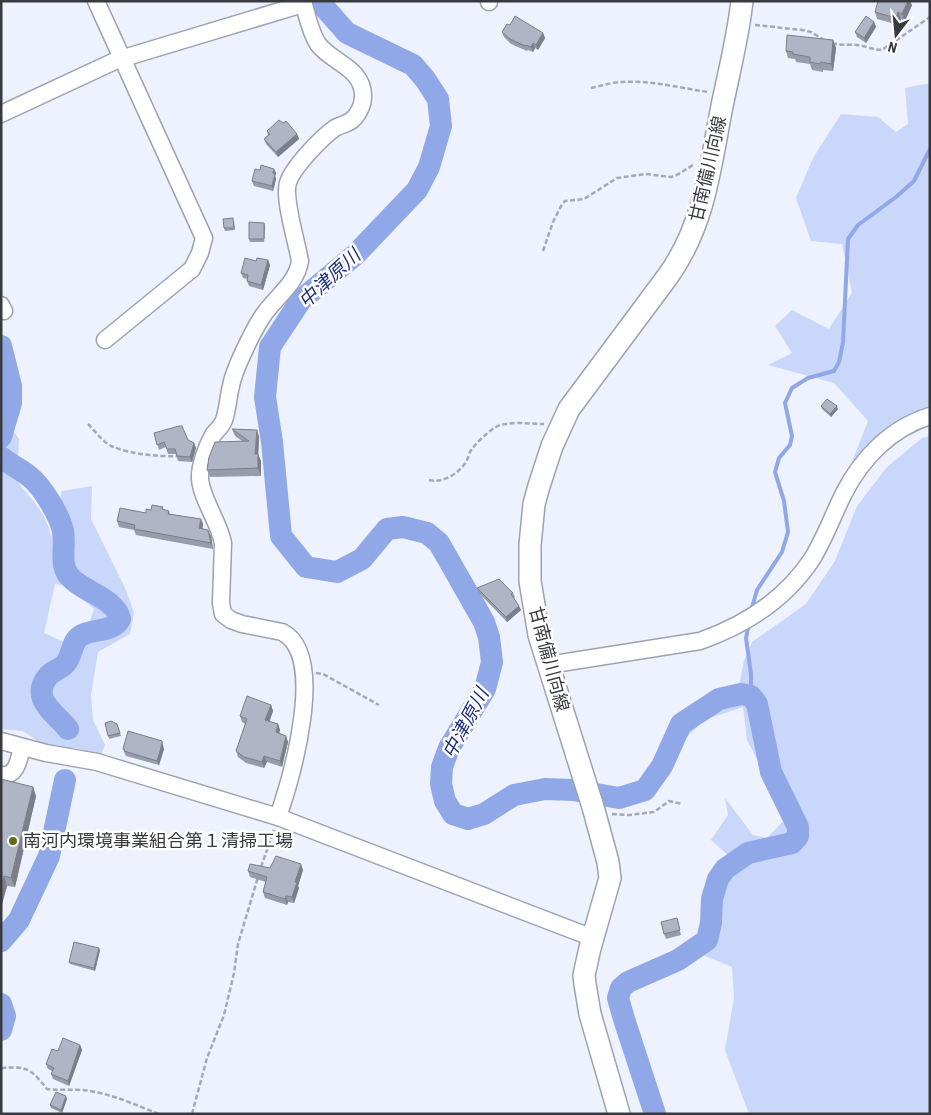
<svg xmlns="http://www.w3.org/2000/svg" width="931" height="1115" viewBox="0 0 931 1115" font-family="'Roboto Condensed','Noto Sans JP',sans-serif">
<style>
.green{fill:#c9d7fa;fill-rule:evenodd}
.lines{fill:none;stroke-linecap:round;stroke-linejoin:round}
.stream{stroke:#91a8e8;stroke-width:4}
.river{stroke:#91a8e8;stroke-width:22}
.minor-casing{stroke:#9ca2b0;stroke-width:19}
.major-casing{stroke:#9ca2b0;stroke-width:24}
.path{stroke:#a5a9b2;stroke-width:2.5;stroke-dasharray:5 2.5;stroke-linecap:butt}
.minor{stroke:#fff;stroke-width:16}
.major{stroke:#fff;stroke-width:21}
.wall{fill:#969ca9}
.shaded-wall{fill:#7a7f8a}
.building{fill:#afb5c5;stroke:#7a7f8a}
.poi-dot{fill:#606e18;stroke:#fff;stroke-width:2}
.labels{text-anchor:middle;stroke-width:5;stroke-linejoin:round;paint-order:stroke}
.street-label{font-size:18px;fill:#383a40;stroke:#fff}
.poi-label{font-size:18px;fill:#383a40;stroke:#fff;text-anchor:start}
.water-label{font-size:19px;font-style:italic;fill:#1f307a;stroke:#fff}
</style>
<rect width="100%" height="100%" fill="#edf2fe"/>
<g class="green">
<polygon points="930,83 930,408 892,424 848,472 868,421 834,383 768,365 792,353 775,326 792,310 829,329 852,293 842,244 811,241 796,198 813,158 841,114 878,117 896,132 908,124 905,88"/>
<path d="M1,414l18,25 -2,42c13,17 32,35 34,57l11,-47 30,-5 -1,33 34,69 9,24 -4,22 -32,18 -7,43 2,25 12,25 -4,10 -25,-7h-28l-25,-17 -22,-2zM55,584l13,2 26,23 -6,19 -24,14 -20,-9z"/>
<polygon points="930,436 930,1114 749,1114 725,1050 734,998 732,967 700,954 715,895 738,864 711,840 728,815 725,798 753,835 767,838 787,817 747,740 743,707 704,720 687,737 686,729 708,711 737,696 744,661 752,642 806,604 835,561 857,506 887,467 922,438"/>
</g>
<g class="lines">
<g class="stream">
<polyline points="751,611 757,590 782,552 788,532 784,501 775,472 779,458 790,445 792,436 785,403 792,388 808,378 834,371 839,362 843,342 848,239 858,225 896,197 914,181 930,149"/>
<polyline points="749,623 746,638 751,674 751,696"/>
</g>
<g class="river">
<polyline points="322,1 323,6 347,33 413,65 425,79 438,99 441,126 429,167 417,190 355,255 301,300 270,347 265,397 272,442 281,536 306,567 337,572 362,559 387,529 403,527 427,533 439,543 484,622 489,637 492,662 485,689 449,748 442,767 441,784 445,801 453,814 468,819 484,814 514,795 545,789 573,790 619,798 645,790 662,766 681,724 719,699 741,694 751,696 757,704 771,772 798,827 798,836 792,843 748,853 725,869 718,879 712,899 711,923 707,940 678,960 628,982 621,988 618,998 624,1019 655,1114"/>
<polyline points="1,346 11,386 11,403 1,437"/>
<path d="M1,457c9,8 20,12 29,20 12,9 30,39 33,54 3,16 -4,32 6,45 13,16 47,22 51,43 -8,14 -25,9 -38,16 -11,5 -9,21 -17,29 -4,5 -11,6 -16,11 -21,24 8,39 19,54"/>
<polyline points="1,941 19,920 49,856 65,780"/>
<polyline points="1,1004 5,1016 1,1030"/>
</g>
<g class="minor-casing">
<g id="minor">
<polyline points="96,1 204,238 200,253 192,269 105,340"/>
<polyline points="489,2 489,1"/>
<polyline points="1,114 117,60 303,4"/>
<polyline points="1,305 4,311"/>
<path d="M548,665l152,-24c45,-16 85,-41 112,-82 13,-21 21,-44 32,-66 18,-35 47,-65 86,-77"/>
<polyline points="1,741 46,753 97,762 278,817 593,938"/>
<path d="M1,775c16,2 18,-16 21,-28"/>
<path d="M278,817c13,-38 50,-162 4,-185l-40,-8 -11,-4 -8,-6 -2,-11 2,-60c-4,-21 -21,-43 -23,-64 -1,-13 7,-33 13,-44 4,-5 9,-9 11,-15 4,-11 4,-23 7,-34 3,-17 22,-55 31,-69 13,-20 34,-32 38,-56 -3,-18 -17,-63 -12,-78 4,-15 34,-46 47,-55 5,-3 12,-4 17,-8 6,-5 11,-15 11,-23 1,-29 -31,-34 -45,-53 -8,-12 -11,-29 -15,-43"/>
</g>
</g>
<g class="major-casing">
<path id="major" d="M619,1114l-29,-100 -5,-30 -1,-9 6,-27 20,-70 -2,-16 -15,-55 -54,-172 -9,-54v-36l4,-41 5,-18 13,-40 17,-37 99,-133c37,-52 42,-109 54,-170 7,-34 16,-69 20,-105"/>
</g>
<g class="path">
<polyline points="755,25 802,30 811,32 824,40"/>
<path d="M832,43c8,3 17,1 25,2 9,1 16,5 25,5l48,-33"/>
<path d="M591,88c10,-2 21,-6 31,-6 29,-2 58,6 86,10"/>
<polyline points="543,251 553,222 561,206 565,201 584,199 617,178 646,174 671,177 677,175 693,165"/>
<path d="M88,424c7,7 14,17 23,22 19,8 47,11 68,10"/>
<path d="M429,480c14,4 32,-8 38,-20 2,-4 2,-8 5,-11 5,-7 15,-16 22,-21 13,-8 35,-4 50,-4"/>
<polyline points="316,673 323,674 379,705"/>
<polyline points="612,814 629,815 654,812 669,801 682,804"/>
<polyline points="261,867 274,830"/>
<path d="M1,1068c27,-2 30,1 46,21 17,2 32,-1 48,3 22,4 43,14 64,22"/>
<polyline points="192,1114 207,1058 224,1015 234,973 238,944 258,877"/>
</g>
<use href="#minor" class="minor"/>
<use href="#major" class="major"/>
</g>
<g class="wall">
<polygon points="912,5 905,21 901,19 899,25 877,19 875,12"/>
<polygon points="874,22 876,27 866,43 857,37 855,32"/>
<polygon points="510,25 543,33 545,38 538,50 535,48 533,52 528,50 527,51 511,44 504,37 502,32"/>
<polygon points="833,40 836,48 833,71 823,70 823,72 812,70 810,64 796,62 795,59 788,58 786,51"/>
<polygon points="283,123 297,134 299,139 278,157 266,144 264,139 268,135 267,131"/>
<polygon points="274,169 276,173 275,176 276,179 273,191 254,186 252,181 260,170"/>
<polygon points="234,221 235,230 225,231 224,228"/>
<polygon points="265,225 264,242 250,242 249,239"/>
<polygon points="268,260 270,265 263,290 249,286 247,281 247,279 243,278 241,273 256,261"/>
<polygon points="821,406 838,409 831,417 822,409"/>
<polygon points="232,429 257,430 259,437 258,454 261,461 261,476 210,477 207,470 242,441 235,436"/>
<polygon points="154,433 188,440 194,443 196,448 192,462 178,461 176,454 168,454 166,447 159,450"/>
<polygon points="151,510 163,510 169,511 170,514 201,519 203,524 202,529 211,536 213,549 136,535 134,530 119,527 117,521 146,513"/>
<polygon points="477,588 513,593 515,597 514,598 521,610 507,622 479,593"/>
<polygon points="271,705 273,711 269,721 278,724 280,730 279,733 286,736 288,742 282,767 267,762 264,768 246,763 238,757 236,751 245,724 242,722 240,716"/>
<polygon points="105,723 117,724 121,736 109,739"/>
<polygon points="123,749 164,749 159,765 126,756"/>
<polygon points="1,779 33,787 36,796 15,887 7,886 1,908"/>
<polygon points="270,868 303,870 298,886 299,888 294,903 288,902 287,905 265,898 263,892 266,882 250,877 248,871"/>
<polygon points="677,918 681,935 666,939 664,934"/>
<polygon points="100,950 95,971 70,964 69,962"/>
<polygon points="80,1045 82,1050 69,1086 53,1079 51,1074 52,1071 48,1069 46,1064 58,1051"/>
<polygon points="67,1099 62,1113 51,1108 50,1105"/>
</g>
<g class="shaded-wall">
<polygon points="908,1 910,1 912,5 905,21 902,14"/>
<polygon points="898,12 901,19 899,25 896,18"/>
<polygon points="874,22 876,27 866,43 864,38"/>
<polygon points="543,33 545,38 538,50 536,45"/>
<polygon points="833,40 836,48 833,71 831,64"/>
<polygon points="533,43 535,48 533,52 531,47"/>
<polygon points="297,134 299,139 278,157 276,152"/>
<polygon points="274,169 276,173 275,176 276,179 273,191 272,186"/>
<polygon points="264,223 265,225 264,242"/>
<polygon points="268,260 270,265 263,290 261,285"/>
<polygon points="837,406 838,409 831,417 830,414"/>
<polygon points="257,430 259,437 258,461 255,454"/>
<polygon points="194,443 196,448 192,462 190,457"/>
<polygon points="258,454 261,461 261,476 258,468"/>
<polygon points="201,519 203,524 202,534 199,528"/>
<polygon points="208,530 211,536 213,549 211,543"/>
<polygon points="519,606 521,610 507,622 506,617"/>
<polygon points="271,705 273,711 268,726 265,720"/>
<polygon points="278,724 280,730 278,738 276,732"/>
<polygon points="286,736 288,742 282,767 280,761"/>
<polygon points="162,741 164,749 159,765 157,761"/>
<polygon points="264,756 267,762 264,768 262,762"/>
<polygon points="33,787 36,796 15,887 11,878"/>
<polygon points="301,864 303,870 298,886 299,888 294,903 292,897 295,882"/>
<polygon points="4,876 7,886 1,908 1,886"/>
<polygon points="286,896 288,902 287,905 285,899"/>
<polygon points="99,948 100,950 95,971 94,968"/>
<polygon points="80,1045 82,1050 69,1086 68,1081"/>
<polygon points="66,1096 67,1099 62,1113 61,1110"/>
</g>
<g class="building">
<polygon points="878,1 908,1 902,14 898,12 896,18 875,12"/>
<polygon points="515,16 543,33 536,45 533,43 531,47 526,45 525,46 510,39 502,32 507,24 510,25"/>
<polygon points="866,16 874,22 864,38 855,32"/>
<polygon points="787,35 833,40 831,64 821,62 820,64 810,62 810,57 793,54 793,52 786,51"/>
<polygon points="279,120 283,123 286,121 297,134 276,152 264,139 270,134 267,131"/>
<polygon points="261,165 274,169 273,173 275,174 272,186 252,181 255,169 260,170"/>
<polygon points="233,218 234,228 224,228 223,219"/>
<polygon points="249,222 264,223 264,239 249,239"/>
<polygon points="245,258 256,261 257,258 268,260 261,285 247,281 248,275 241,273"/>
<polygon points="827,399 837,406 830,414 821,406"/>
<polygon points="179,426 182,426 188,440 194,443 190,457 177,456 175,449 167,449 164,442 157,445 154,433"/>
<polygon points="232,429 257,430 255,454 258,454 258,468 207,470 209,457 215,442 249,441"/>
<polygon points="152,505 163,507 162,509 169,511 168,514 201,519 199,528 208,530 211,543 134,529 135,525 117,521 120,508 146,513 146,509 151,510"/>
<polygon points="499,579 513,593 511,594 519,606 506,617 477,588"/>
<polygon points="247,696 271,705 265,720 278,724 276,732 286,736 280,761 264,756 262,762 244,757 236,751 247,719 240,716"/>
<polygon points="111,721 117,724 120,733 108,736 105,723"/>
<polygon points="128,731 162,741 162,744 157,761 124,751 125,750 123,749"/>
<polygon points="1,779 33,787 11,878 4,876 1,886"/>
<polygon points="276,856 301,864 295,882 297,882 292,897 286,896 285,899 263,892 267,877 248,871 250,864 270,868"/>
<polygon points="677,918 680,930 664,934 661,922"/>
<polygon points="74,942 99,948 94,968 69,962"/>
<polygon points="63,1038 80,1045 68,1081 51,1074 54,1068 46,1064 52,1049 58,1051"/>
<polygon points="56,1092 66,1096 61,1110 50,1105"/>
</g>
<circle class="poi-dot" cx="13" cy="841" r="5"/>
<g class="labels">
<g class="street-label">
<text transform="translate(708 169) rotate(-77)" y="6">甘南備川向線</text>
<text transform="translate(549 659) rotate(75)" y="6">甘南備川向線</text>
</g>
<g class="poi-label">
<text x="23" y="847">南河内環境事業組合第１清掃工場</text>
</g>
<g class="water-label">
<text transform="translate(329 278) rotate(-43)" y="7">中津原川</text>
<text transform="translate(465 723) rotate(-62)" y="7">中津原川</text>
</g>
</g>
<rect width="931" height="1115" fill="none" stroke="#383a40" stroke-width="5"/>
<g transform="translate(896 35) rotate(196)" stroke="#ffffff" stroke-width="4" paint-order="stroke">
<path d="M0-4L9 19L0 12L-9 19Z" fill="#383a40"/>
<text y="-8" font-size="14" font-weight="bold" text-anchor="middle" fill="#383a40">N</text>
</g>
</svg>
